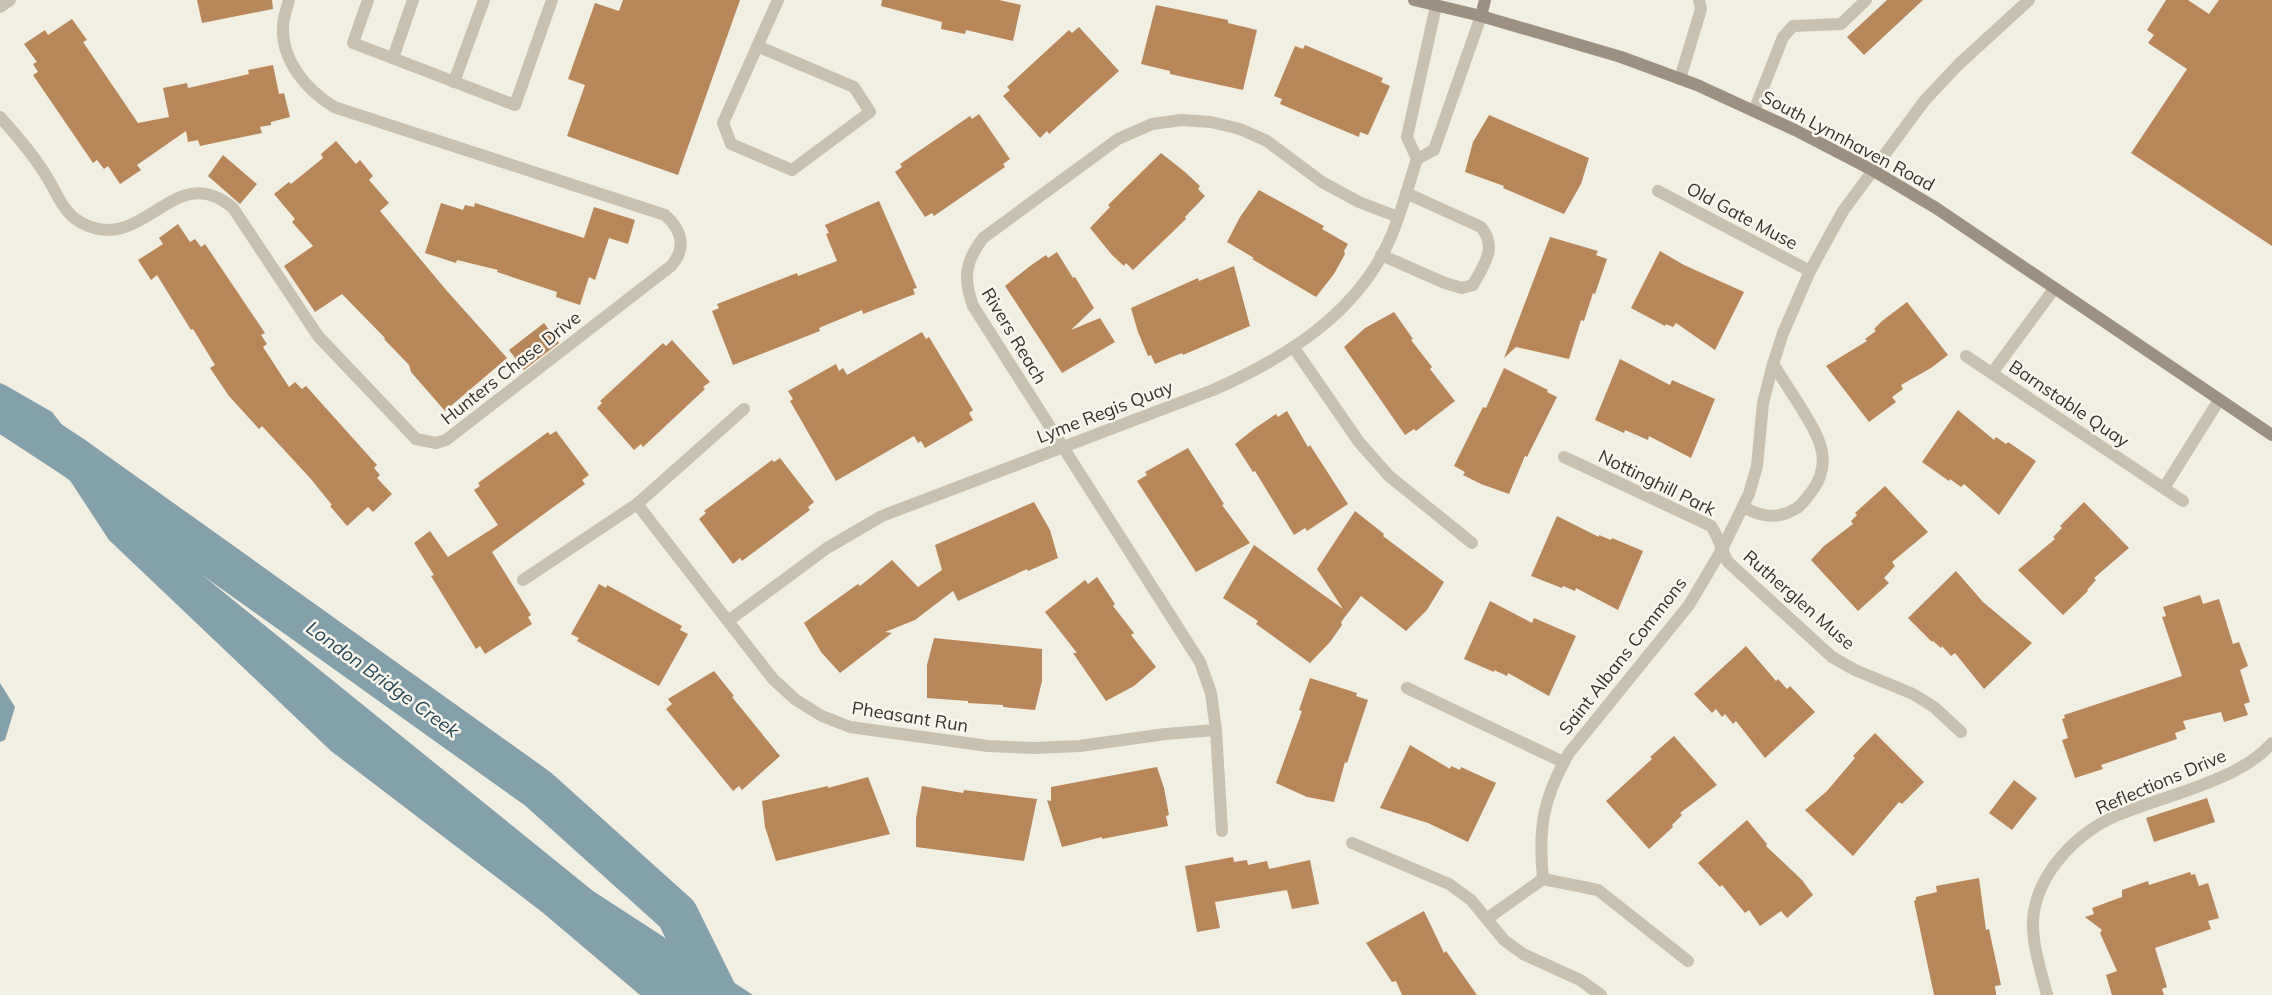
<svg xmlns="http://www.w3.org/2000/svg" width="2272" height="995" viewBox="0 0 2272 995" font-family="Mulish,sans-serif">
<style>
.water{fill:#84a0ab}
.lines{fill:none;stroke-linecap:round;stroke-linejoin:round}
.river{stroke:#84a0ab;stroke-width:42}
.building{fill:#b88759}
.lane{stroke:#c8c1af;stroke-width:12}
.street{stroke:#c8c1af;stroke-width:12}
.secondary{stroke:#9c9181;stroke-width:12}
.labels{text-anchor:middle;stroke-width:5;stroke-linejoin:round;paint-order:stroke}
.street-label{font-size:18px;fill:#38332c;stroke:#f9f7ee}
.water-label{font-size:19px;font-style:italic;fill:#264755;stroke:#f9f7ee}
</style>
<rect width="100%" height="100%" fill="#f1eee2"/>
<g class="water">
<polygon points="0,383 5,385 52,412 143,527 593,891 753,995 640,995 542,912 331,751 109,540 50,450 0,434"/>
<polygon points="0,683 15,707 5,740 0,742"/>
</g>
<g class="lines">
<polyline class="river" points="0,411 9,415 73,457 538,789 677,914 717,995"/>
</g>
<g class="building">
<polygon points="197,0 272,0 273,9 202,23"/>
<polygon points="623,0 740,0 678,175 567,136 585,85 568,79 595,3 619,11"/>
<polygon points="882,0 999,0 1021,5 1013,41 966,30 965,34 941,29 942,22 881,6"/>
<polygon points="1887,0 1923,0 1864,55 1847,37"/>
<polygon points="2166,0 2188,0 2209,14 2219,0 2272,0 2272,246 2131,153 2187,69 2148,43 2154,35 2147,30"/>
<polygon points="1156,5 1228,20 1228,23 1257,30 1243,90 1170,74 1170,71 1141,64"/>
<polygon points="72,19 87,40 83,42 138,123 169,117 163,88 187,83 188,88 249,74 248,70 273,65 279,94 284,93 290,117 271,122 271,125 260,127 262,133 200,146 198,140 188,142 186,131 137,165 141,170 120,184 108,166 104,169 97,160 93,163 33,75 38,72 33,64 37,62 24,44 45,30 48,35"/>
<polygon points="1079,27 1119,71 1049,134 1047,131 1040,138 1003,96 1010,90 1007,87 1069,30 1072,33"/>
<polygon points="1305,45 1383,78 1381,82 1390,86 1368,135 1360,132 1359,137 1280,104 1282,99 1274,96 1295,46 1303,49"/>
<polygon points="979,114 1010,159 1003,164 1005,167 934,216 932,213 925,217 895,172 902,167 900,164 970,116 972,119"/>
<polygon points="1489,115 1589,158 1581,184 1564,214 1503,188 1504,186 1465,172 1473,142"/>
<polygon points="336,141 356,164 360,160 373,176 369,180 389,203 380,211 447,291 507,358 445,411 411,372 409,365 384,339 385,338 342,294 315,312 284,266 313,246 292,222 295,219 274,194 289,182 291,184 323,158 321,154"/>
<polygon points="1161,153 1185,172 1200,186 1198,189 1205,196 1185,217 1186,219 1133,270 1126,263 1124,266 1112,255 1090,228 1110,207 1108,205"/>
<polygon points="223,155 257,184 240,204 208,176"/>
<polygon points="1259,190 1324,226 1322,229 1348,244 1344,251 1345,254 1334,274 1316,297 1252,259 1254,258 1227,242 1240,217"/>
<polygon points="879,201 917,288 913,289 915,294 863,314 862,310 819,328 820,331 733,365 712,311 719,308 717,304 797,273 798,276 837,261 826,234 829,233 825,225"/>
<polygon points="441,203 463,210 465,205 474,207 475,203 584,238 594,207 635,220 628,244 609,238 595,280 589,277 580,305 556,297 557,292 497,272 498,270 457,260 456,263 425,253"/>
<polygon points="178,224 190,242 195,239 201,247 205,244 265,333 261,335 267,344 263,347 289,387 295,382 302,389 306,386 377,465 374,468 380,475 377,478 392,494 373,512 368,507 347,526 330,506 332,505 310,478 262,426 259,429 229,396 210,368 215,365 193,329 191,330 157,275 151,280 138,260 163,244 159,238"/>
<polygon points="1550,237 1598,251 1596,255 1607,259 1595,294 1593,293 1584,321 1581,320 1569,359 1516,347 1504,358"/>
<polygon points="1660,251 1684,265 1744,292 1715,350 1676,323 1673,327 1666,324 1665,326 1631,308"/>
<polygon points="1057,252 1073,278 1075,277 1094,308 1071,330 1100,318 1115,342 1062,373 1005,286 1030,266 1046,255 1048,258"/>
<polygon points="1234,266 1250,326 1183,355 1182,353 1155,364 1151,355 1148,356 1138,332 1131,308 1198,278 1199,281"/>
<polygon points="1907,302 1948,355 1931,368 1901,385 1903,389 1892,397 1896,402 1869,422 1826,366 1867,341 1865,339 1876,331 1874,329 1882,321"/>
<polygon points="1394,312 1413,339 1411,340 1432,367 1430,369 1455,401 1416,431 1414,429 1405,435 1344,347 1365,328"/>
<polygon points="544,323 559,343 524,370 509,350"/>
<polygon points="922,332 926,339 929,337 973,410 969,413 973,420 925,448 921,441 918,443 914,436 836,481 790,401 793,399 788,391 836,364 839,371 843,368 847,375"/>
<polygon points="672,340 710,382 703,387 705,389 643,447 641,444 634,450 597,408 602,403 600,401 663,343 666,346"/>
<polygon points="1620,359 1670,385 1672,380 1715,399 1691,458 1649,436 1648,440 1625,430 1624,433 1595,420"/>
<polygon points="1504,368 1548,390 1547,392 1557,397 1527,457 1525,456 1509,494 1481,484 1463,475 1465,472 1454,466 1483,407 1486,408"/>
<polygon points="1958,410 1994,440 1996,437 2006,444 2008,442 2036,461 1999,515 1964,484 1961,487 1950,479 1949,481 1922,462"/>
<polygon points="1287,411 1308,447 1310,445 1348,504 1307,531 1305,528 1294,535 1255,471 1253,472 1235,444 1254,429 1276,414 1278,417"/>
<polygon points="556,431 589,475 582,480 585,484 492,552 531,615 528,617 532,624 485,654 480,646 476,649 431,576 434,575 414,543 430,531 448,557 498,525 474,490 480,486 478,483 548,432 550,435"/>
<polygon points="1188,448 1224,504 1222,505 1250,543 1196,572 1137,481 1147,475 1145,472"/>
<polygon points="780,458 814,502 808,507 810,510 742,561 740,558 733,564 699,519 706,513 704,511 772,460 774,462"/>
<polygon points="1885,486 1928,532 1892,562 1895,566 1884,578 1889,583 1858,611 1811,560 1824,546 1853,524 1851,521 1857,515 1855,513"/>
<polygon points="1034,502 1050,530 1058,558 1028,571 1027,569 958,601 953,591 915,620 885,632 892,633 840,673 821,652 804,623 830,604 858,584 860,586 892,560 918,587 942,570 935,545"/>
<polygon points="2084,502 2129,548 2094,578 2096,580 2087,590 2088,591 2063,615 2018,570 2055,539 2053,537 2062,528 2060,526"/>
<polygon points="1355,511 1384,534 1383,536 1444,582 1427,610 1406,631 1361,596 1341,622 1342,625 1330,642 1310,663 1256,624 1258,621 1223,598 1254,545 1343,609 1317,569"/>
<polygon points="1557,516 1599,537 1599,535 1611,540 1612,538 1643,551 1618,610 1576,588 1575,591 1563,586 1562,588 1531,576"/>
<polygon points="1956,571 1983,602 2032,643 1984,689 1955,653 1951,656 1942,646 1941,648 1933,641 1932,642 1908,618"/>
<polygon points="1097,577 1115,604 1113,606 1134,633 1131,635 1156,667 1134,686 1106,701 1073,653 1077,653 1045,612 1085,580 1088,584"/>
<polygon points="599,584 606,588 607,585 682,626 680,630 688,634 659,686 577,641 579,638 571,634"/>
<polygon points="2200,595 2203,604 2219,599 2233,644 2239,642 2248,666 2240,670 2250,702 2244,704 2248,715 2224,722 2221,712 2183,721 2186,729 2175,733 2177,739 2101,765 2103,769 2075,778 2062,740 2068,738 2062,719 2065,718 2064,715 2182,676 2162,617 2166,616 2163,607"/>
<polygon points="1490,601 1532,623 1534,618 1576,636 1549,696 1508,673 1507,676 1494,670 1494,672 1464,659"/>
<polygon points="934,638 1042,649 1042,681 1035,710 1003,707 1003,705 968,703 968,701 927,698 927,665"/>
<polygon points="1746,646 1776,681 1778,679 1787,689 1790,686 1815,712 1765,758 1736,721 1733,724 1725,714 1722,717 1716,709 1712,713 1694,694"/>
<polygon points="714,671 734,696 732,697 780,756 742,790 739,786 733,791 666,709 672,704 668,699"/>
<polygon points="1310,678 1357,693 1356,696 1368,700 1347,763 1345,762 1334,802 1307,797 1276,783 1302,711 1299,710"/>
<polygon points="1875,733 1924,782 1902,804 1899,802 1853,856 1805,810 1827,791 1855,758 1853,756"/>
<polygon points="1674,736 1717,785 1680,813 1682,815 1672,825 1673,827 1649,849 1606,801 1652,759 1650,757"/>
<polygon points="1410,745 1450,769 1451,766 1460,770 1461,767 1496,783 1468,842 1428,823 1380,808"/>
<polygon points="1157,767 1164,788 1169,815 1166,816 1168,826 1102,839 1102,837 1062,847 1047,800 1051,801 1051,787"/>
<polygon points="868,777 890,834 776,861 765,827 762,801 828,786 828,788"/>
<polygon points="2014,780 2037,798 2012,830 1989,813"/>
<polygon points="922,786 963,793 964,790 1037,799 1024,861 916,847 916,818"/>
<polygon points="2207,798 2215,822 2154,842 2146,818"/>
<polygon points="1747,820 1767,844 1766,846 1802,880 1813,895 1787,918 1781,911 1760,926 1749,910 1745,913 1722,885 1720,887 1698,863"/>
<polygon points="1233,857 1234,862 1247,860 1248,865 1267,861 1269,869 1310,860 1319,904 1292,909 1287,890 1215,902 1220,928 1197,932 1185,866"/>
<polygon points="2190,872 2191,875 2195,874 2199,886 2208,883 2219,918 2208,921 2211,929 2155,948 2167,987 2162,989 2164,995 2112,995 2106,975 2117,971 2100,933 2102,930 2085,917 2094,914 2092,908 2122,897 2122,890 2148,881 2149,885"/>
<polygon points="1979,878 1986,930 1989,929 2001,985 1995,986 1996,995 1934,995 1914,901 1916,900 1916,897 1937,892 1936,886"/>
<polygon points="1424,911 1444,953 1446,951 1477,995 1402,995 1396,981 1392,982 1366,943"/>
</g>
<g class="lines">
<g class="lane">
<polyline points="368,0 353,43 515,105 552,0"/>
<polyline points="757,46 854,87 870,112 792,170 731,144 723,123 778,0"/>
<polyline points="393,58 413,0"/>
<polyline points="1680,79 1701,9 1699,0"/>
<polyline points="454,82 484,0"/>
<polyline points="1754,111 1783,37 1793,26 1841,24 1866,0"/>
<path d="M1381,255l64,28 17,5 11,-3c11,-21 25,-37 8,-58l-75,-34"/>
</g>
<g class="street">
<polyline points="0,7 10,0"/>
<path d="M0,117c16,18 32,36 45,57 11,16 17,38 35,48 64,36 93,-65 153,-14l85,128 98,103 20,4 10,-3 225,-174c16,-18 11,-36 -6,-51l-331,-108c-27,-17 -53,-46 -51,-81 0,-8 4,-18 6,-26"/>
<polyline points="1417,159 1434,150 1481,16"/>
<polyline points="1658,191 1810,271"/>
<polyline points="1294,348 1359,442 1389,476 1472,543"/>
<polyline points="1966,356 2183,501"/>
<polyline points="1992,373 2054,289"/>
<path d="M1564,457l147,69c8,11 10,24 17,36l104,95 23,13 58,24 21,13 27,25"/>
<polyline points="2164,488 2219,400"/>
<polyline points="637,504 773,679 796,700 822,716 850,727 988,746 1034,748 1080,746 1165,734 1216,730"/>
<path d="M1743,507c18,10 35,13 54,1 7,-5 10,-11 15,-17 23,-31 5,-57 -12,-85 -9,-14 -18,-28 -27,-42"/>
<polyline points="523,580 637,504 744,409"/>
<path d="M728,621l99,-73 55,-32 331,-126c70,-31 143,-75 176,-149 12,-26 19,-55 28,-82l-10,-22 29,-131"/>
<polyline points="1407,688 1563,762"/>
<path d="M1222,831l-6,-101 -5,-37 -11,-31 -227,-356c-10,-28 -8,-44 10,-68l135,-99 34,-15 29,-4 30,2 29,7 27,12 55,41 37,20 39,15"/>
<polyline points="1352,843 1449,884 1471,900 1504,940 1523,954 1580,980 1601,995"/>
<polyline points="1543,879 1598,890 1688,961"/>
<path d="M1488,918l55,-39c-5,-52 0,-81 26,-126l120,-148 32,-54 28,-57 8,-28 6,-63 10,-39 10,-31 27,-62 33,-60 82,-111 34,-36 70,-64"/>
<path d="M2047,995c-6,-24 -15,-50 -14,-75 3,-46 44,-88 85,-105 22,-9 45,-16 68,-24 30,-11 64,-23 86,-48"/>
</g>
<g class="secondary">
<polyline points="1414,0 1481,16 1621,57 1697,85 1795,130 1874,171 1936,208 2272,435"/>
<polyline points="1481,16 1485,0"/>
</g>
</g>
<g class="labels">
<g class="street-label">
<text transform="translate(1848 141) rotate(28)" y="6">South Lynnhaven Road</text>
<text transform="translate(1742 216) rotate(28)" y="6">Old Gate Muse</text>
<text transform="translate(1014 336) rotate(59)" y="6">Rivers Reach</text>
<text transform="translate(511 368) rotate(-38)" y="6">Hunters Chase Drive</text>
<text transform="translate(2069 404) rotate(34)" y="6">Barnstable Quay</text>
<text transform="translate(1105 412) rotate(-21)" y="6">Lyme Regis Quay</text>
<text transform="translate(1657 483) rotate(26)" y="6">Nottinghill Park</text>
<text transform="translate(1799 600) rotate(41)" y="6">Rutherglen Muse</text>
<text transform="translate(1623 656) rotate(-52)" y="6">Saint Albans Commons</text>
<text transform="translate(910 717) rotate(9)" y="6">Pheasant Run</text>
<text transform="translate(2161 782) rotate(-23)" y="6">Reflections Drive</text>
</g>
<g class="water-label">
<text transform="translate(383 679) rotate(36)" y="7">London Bridge Creek</text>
</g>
</g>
</svg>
